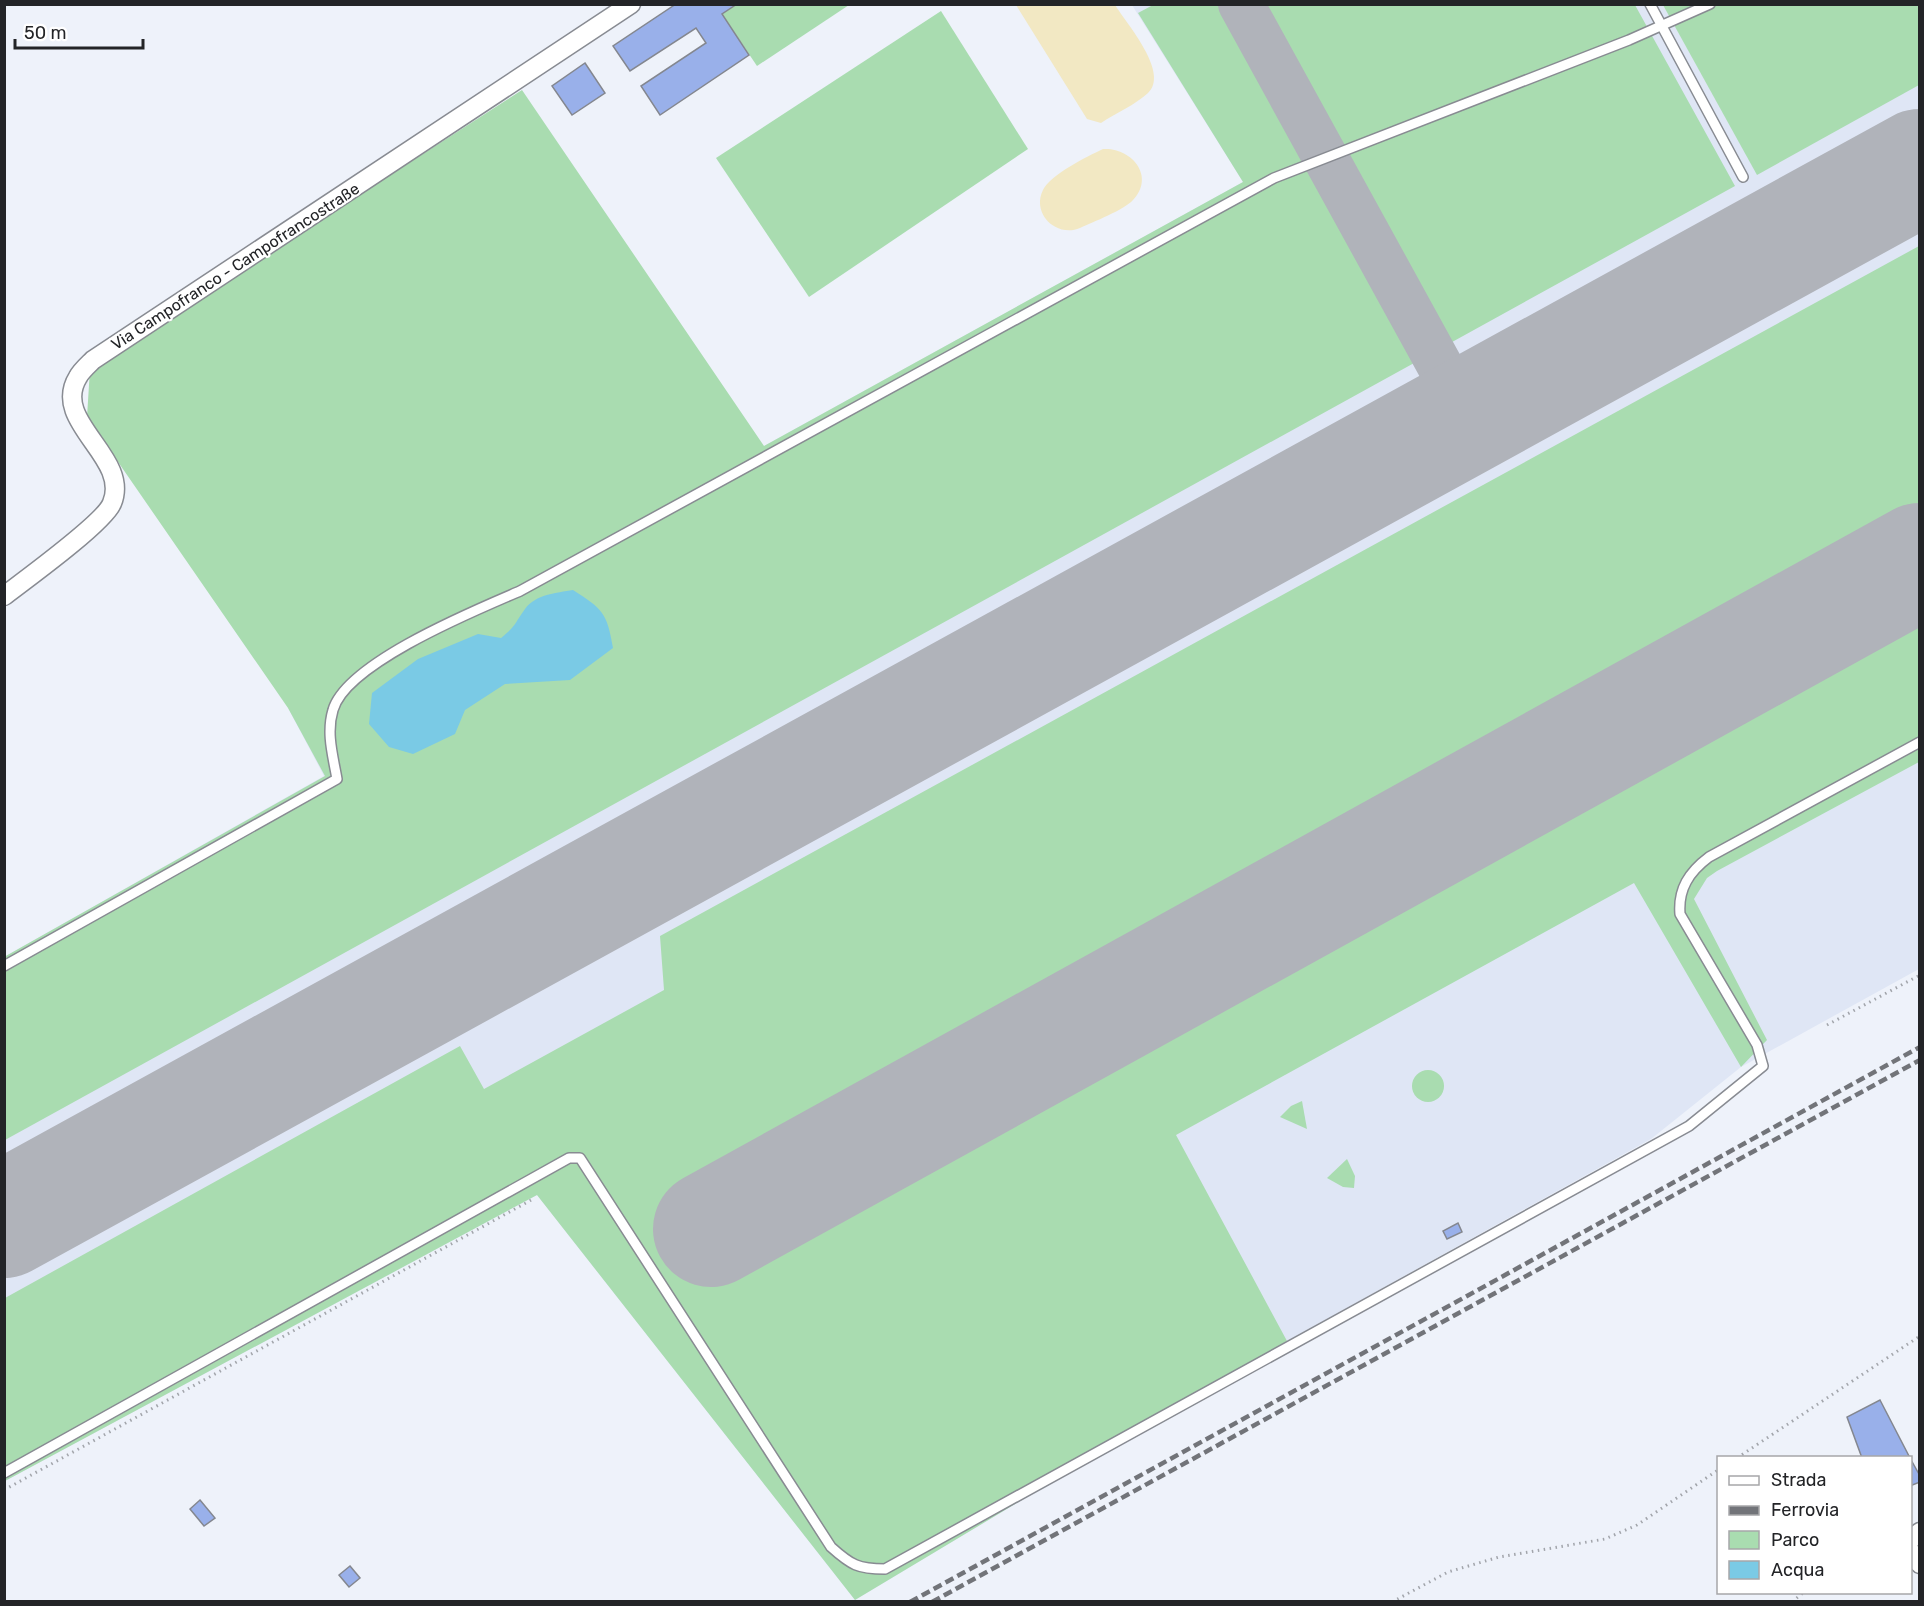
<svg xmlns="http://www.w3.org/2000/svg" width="1924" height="1606" viewBox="0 0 1924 1606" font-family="Rubik,sans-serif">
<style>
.built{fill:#dfe6f5}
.green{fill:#a9dcb0}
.sand{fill:#f2e8c3}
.water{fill:#7acae5}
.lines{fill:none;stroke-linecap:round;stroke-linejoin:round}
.taxiway{stroke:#b0b3ba;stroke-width:46}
.runway{stroke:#b0b3ba;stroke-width:116}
.building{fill:#99b0ea;stroke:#84878f;stroke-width:1.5}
.lane-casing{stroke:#888b92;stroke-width:12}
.street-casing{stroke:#888b92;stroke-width:21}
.path{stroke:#a2a5ab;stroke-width:3;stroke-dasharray:1.5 4.5;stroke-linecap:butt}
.lane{stroke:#fff;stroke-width:9}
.street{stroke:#fff;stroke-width:18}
.rail{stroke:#727479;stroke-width:4.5;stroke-dasharray:9 4.5;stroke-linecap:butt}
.labels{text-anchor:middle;stroke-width:4.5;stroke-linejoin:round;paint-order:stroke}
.street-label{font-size:16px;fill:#232427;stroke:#fff}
</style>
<rect width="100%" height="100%" fill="#eef2fa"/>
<polygon class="built" points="1132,5 1919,5 1919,969 1741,1067 1651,1139 1287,1341 855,1600 537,1195 5,1481 4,957 324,776 288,708 1243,182"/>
<g class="green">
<polygon points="737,4 849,4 849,5 757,66 722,14"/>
<polygon points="1153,5 1635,5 1735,186 5,1140 4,957 325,776 288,708 87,417 90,369 522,90 764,446 1243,182 1138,13"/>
<polygon points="1663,5 1919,5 1919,85 1757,175"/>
<polygon points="941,11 1028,149 809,297 716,158"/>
<polygon points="1919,246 1919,762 1717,871 1707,878 1694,899 1767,1040 1741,1067 1634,883 1176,1135 1287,1341 855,1600 537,1195 5,1481 5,1298 460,1046 484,1089 664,990 660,936"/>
<circle cx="1428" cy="1086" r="16"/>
<polygon points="1302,1101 1307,1129 1280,1117 1291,1106"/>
<polygon points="1347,1159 1355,1176 1354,1188 1343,1187 1327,1178"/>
</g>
<g class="sand">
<path d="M1016,5h99c12,19 55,68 33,88 -13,12 -32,20 -47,30l-14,-4z"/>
<path d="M1103,149c28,-2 53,27 30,51 -9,10 -40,22 -53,28 -23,10 -49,-14 -37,-38 7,-15 45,-34 60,-41z"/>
</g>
<path class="water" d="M573,590c30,19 34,23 40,58l-43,32 -65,4 -40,26 -10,24 -42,20 -24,-7 -20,-23 3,-31 46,-34 60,-25 23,4c16,-13 13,-14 24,-29 11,-15 31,-16 48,-19z"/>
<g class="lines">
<polyline class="taxiway" points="1241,4 1467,415"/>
<g class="runway">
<polyline points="4,1220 1920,167"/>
<polyline points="711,1229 1920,561"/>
</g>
</g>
<g class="building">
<polygon points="676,4 737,4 722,14 749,55 660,115 641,86 706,43 696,28 630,71 613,46"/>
<polygon points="585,63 605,93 572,115 552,86"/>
<polygon points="1458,1223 1462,1232 1447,1239 1443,1231"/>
<polygon points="1880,1400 1910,1458 1862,1458 1847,1417"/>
<polygon points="1910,1458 1920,1476 1920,1482 1910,1486"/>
<polygon points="200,1500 215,1518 204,1526 190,1509"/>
<polygon points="350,1566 360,1578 349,1587 339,1575"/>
</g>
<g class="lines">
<g class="lane-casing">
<g id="lane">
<polyline points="1650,4 1743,177"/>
<path d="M4,966l333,-187c-4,-23 -11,-46 -4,-69 13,-47 143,-100 187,-119l754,-413 355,-138 81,-36"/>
<path d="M4,1473l565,-315h11l251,389c20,18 27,22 54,22l804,-443 74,-60 -6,-21 -77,-131c-2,-25 9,-42 29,-57l211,-115"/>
</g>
</g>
<g class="street-casing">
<g id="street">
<path d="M4,596c21,-16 101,-74 108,-93 19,-46 -62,-81 -34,-126 3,-6 10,-12 15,-17l538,-356"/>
<polyline points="1910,1540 1920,1532"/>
<polyline points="1910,1551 1920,1564"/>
</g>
</g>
<g class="path">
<polyline points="1827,1025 1920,975"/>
<polyline points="1737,1458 1920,1336"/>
<polyline points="4,1490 533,1199"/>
<polyline points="1392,1602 1448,1572 1499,1557 1605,1539 1637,1525 1718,1470"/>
<polyline points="1792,1602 1804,1592"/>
</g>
<use href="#lane" class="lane"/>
<use href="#street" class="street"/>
<g class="rail">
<polyline points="910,1602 1920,1047"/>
<polyline points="932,1602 1920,1060"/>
</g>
</g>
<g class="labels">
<g class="street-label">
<text transform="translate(235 266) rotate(-33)" y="6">Via Campofranco - Campofrancostraße</text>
</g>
</g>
<rect width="1924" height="1606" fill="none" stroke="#232427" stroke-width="12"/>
<rect x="1717" y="1456" width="195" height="138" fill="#ffffff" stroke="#a7a7a9" stroke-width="1.5"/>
<rect x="1729" y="1476" width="30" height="9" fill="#ffffff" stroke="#a7a7a9" stroke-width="1.5"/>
<text x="1771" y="1486" font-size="18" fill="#232427">Strada</text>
<rect x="1729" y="1506" width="30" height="9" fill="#727479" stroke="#a7a7a9" stroke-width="1.5"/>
<text x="1771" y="1516" font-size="18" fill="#232427">Ferrovia</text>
<rect x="1729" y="1531" width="30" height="18" fill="#a9dcb0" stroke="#a7a7a9" stroke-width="1.5"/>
<text x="1771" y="1546" font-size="18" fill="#232427">Parco</text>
<rect x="1729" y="1561" width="30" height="18" fill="#7acae5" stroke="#a7a7a9" stroke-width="1.5"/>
<text x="1771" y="1576" font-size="18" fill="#232427">Acqua</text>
<path d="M15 39v9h128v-9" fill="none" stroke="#232427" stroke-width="3"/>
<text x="24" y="39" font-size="18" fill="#232427" stroke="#ffffff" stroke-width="4.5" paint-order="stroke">50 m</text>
</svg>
